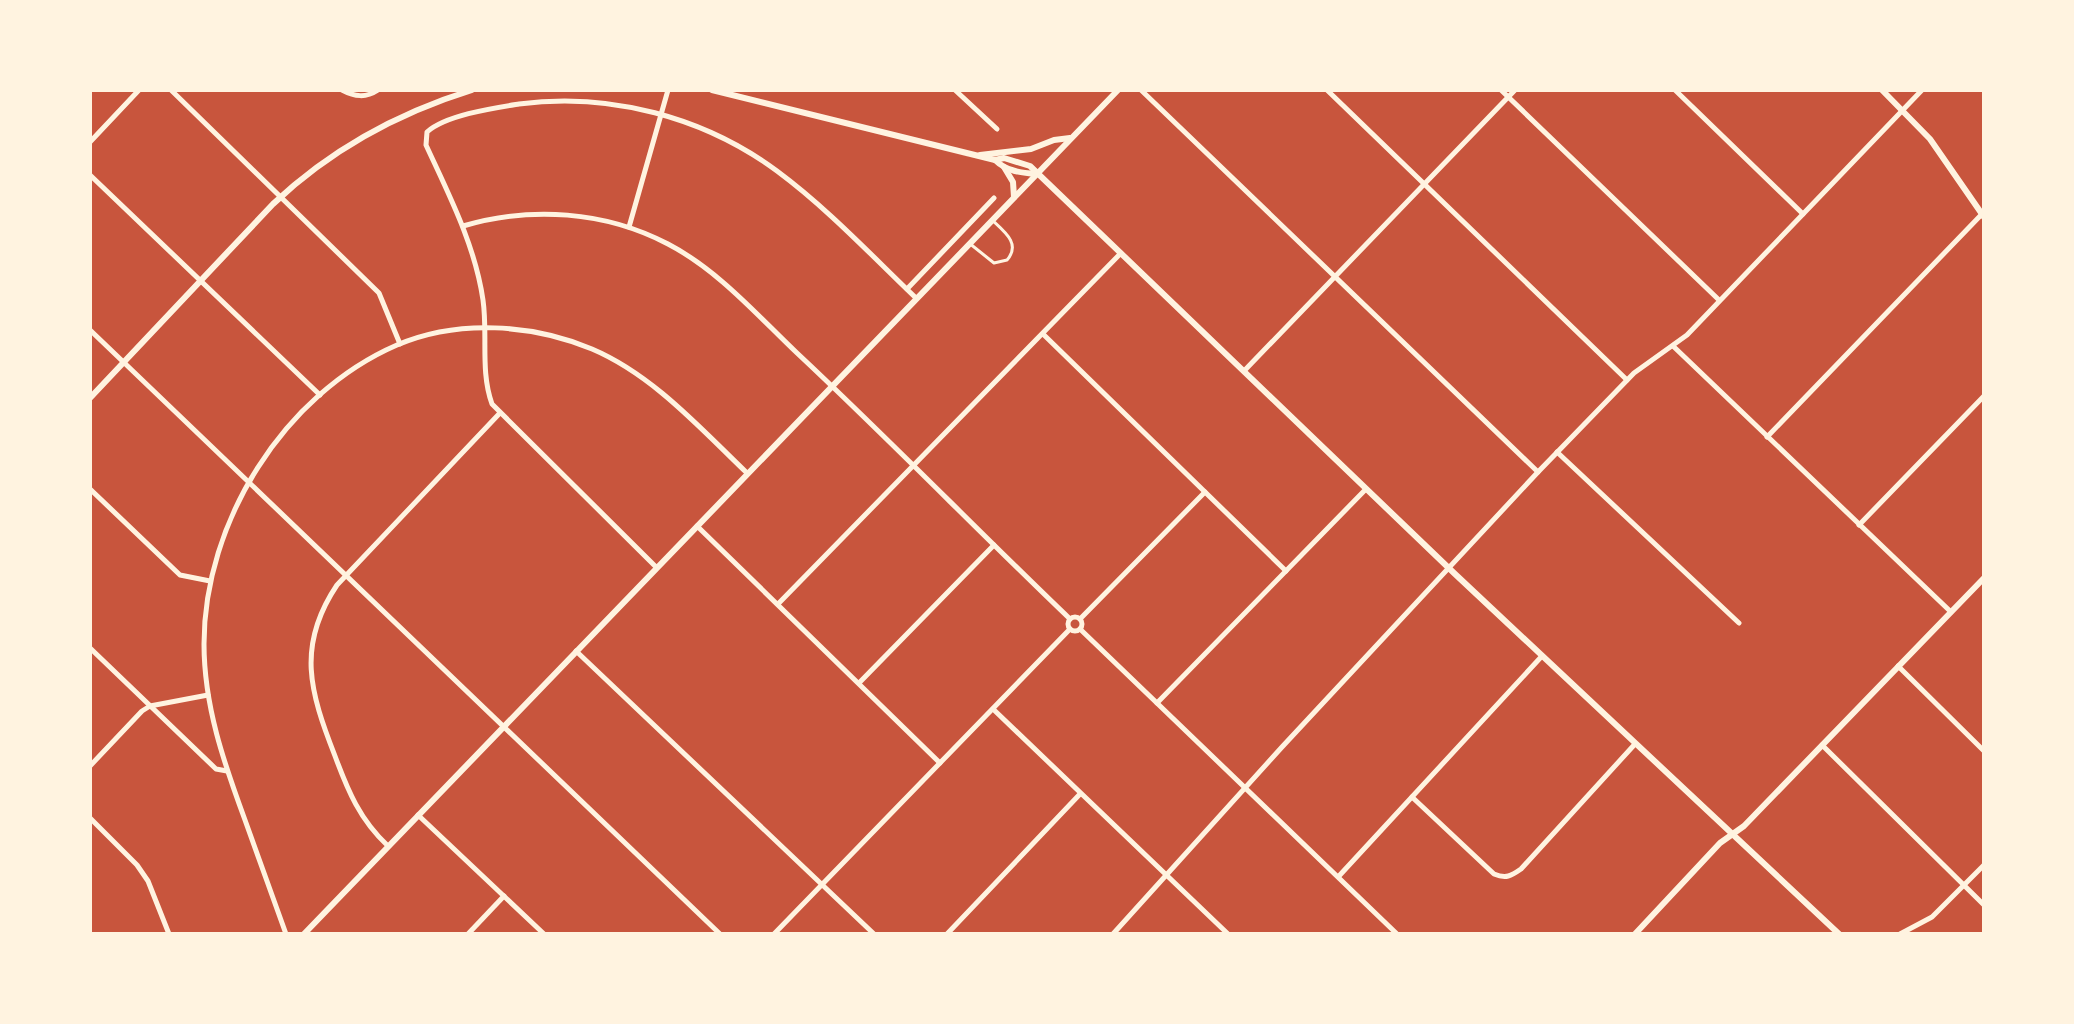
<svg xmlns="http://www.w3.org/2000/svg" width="2074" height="1024" viewBox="0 0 2074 1024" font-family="'Titillium Web',sans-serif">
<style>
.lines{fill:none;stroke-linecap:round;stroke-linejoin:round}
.service{stroke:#fff3e0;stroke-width:3}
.minor{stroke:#fff3e0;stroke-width:5}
.tertiary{stroke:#fff3e0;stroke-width:6}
</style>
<rect width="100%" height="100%" fill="#c8553d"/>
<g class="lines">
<path class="service" d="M969,243l25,20 13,-3c14,-16 -2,-28 -15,-40"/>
<g class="minor">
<polyline points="171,90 379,293 400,344"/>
<path d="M342,90c13,7 24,8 36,0"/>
<polyline points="955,90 997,129"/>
<polyline points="1141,90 1538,472"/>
<polyline points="1327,90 1627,380"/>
<polyline points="1501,90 1719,300"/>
<polyline points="1675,90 1803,214"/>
<polyline points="90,142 139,90"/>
<polyline points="90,175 320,395"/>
<path d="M463,226c68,-20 142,-15 205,18 50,26 89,71 129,109 93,87 181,178 273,266"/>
<polyline points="629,227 668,90"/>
<polyline points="907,289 994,198"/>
<polyline points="90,330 720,934"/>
<polyline points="1043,334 1286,571"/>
<polyline points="1673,346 1951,612"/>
<polyline points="1244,371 1515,90"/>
<polyline points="1767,437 1982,214"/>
<polyline points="1557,452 1739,623"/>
<polyline points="90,489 180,575 210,581"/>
<polyline points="1859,525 1984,396"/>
<polyline points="697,526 940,763"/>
<path d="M656,567l-164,-163c-12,-33 -4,-69 -9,-104 -8,-55 -34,-105 -57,-155l1,-13c19,-17 67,-24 92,-28 91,-12 185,13 258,67 50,37 94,84 139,127"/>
<polyline points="778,604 1121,253"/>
<circle cx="1075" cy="624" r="7"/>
<polyline points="1080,619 1205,492"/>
<polyline points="1080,629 1397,934"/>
<polyline points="90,648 216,769 227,771"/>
<polyline points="576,651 874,934"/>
<polyline points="1898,666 1984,751"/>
<polyline points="859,683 994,545"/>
<polyline points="1157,703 1366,489"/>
<polyline points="993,709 1228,934"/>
<polyline points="1822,745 1984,905"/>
<polyline points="90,766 142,711 150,706 208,695"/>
<path d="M1412,797l82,77c12,5 17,2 27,-5l114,-125"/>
<polyline points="418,815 544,934"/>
<polyline points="90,818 137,865 148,881 169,934"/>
<path d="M388,846c-28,-26 -40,-55 -53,-90 -25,-64 -39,-110 2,-171l162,-171"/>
<polyline points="1339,876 1542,656"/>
<path d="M286,934c-14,-38 -27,-76 -41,-114 -21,-57 -41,-114 -41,-176 0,-122 80,-250 193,-299 61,-26 135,-21 195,4 61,26 108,79 155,124"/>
<polyline points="468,934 504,896"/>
<polyline points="774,934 1070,629"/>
<polyline points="947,934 1080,794"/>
<polyline points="1113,934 1282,747 1538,472 1634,373 1687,335 1922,90"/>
<polyline points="1900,934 1932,917 1984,865"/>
</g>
<g class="tertiary">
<polyline points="712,90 995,160 1004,158 1030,166 1455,574 1839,934"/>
<polyline points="1882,90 1930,139 1984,217"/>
<polyline points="980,155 1031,149 1054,140 1070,138"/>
<path d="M995,160c11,11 26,13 42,14"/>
<polyline points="1004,167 1013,182 1014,197"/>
<path d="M90,398l183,-194c57,-54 125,-91 199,-114"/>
<polyline points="304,934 1118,90"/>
<polyline points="1635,934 1720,843 1744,826 1984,578"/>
</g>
</g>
<rect width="2074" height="1024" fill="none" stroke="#fff3e0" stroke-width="184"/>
</svg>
